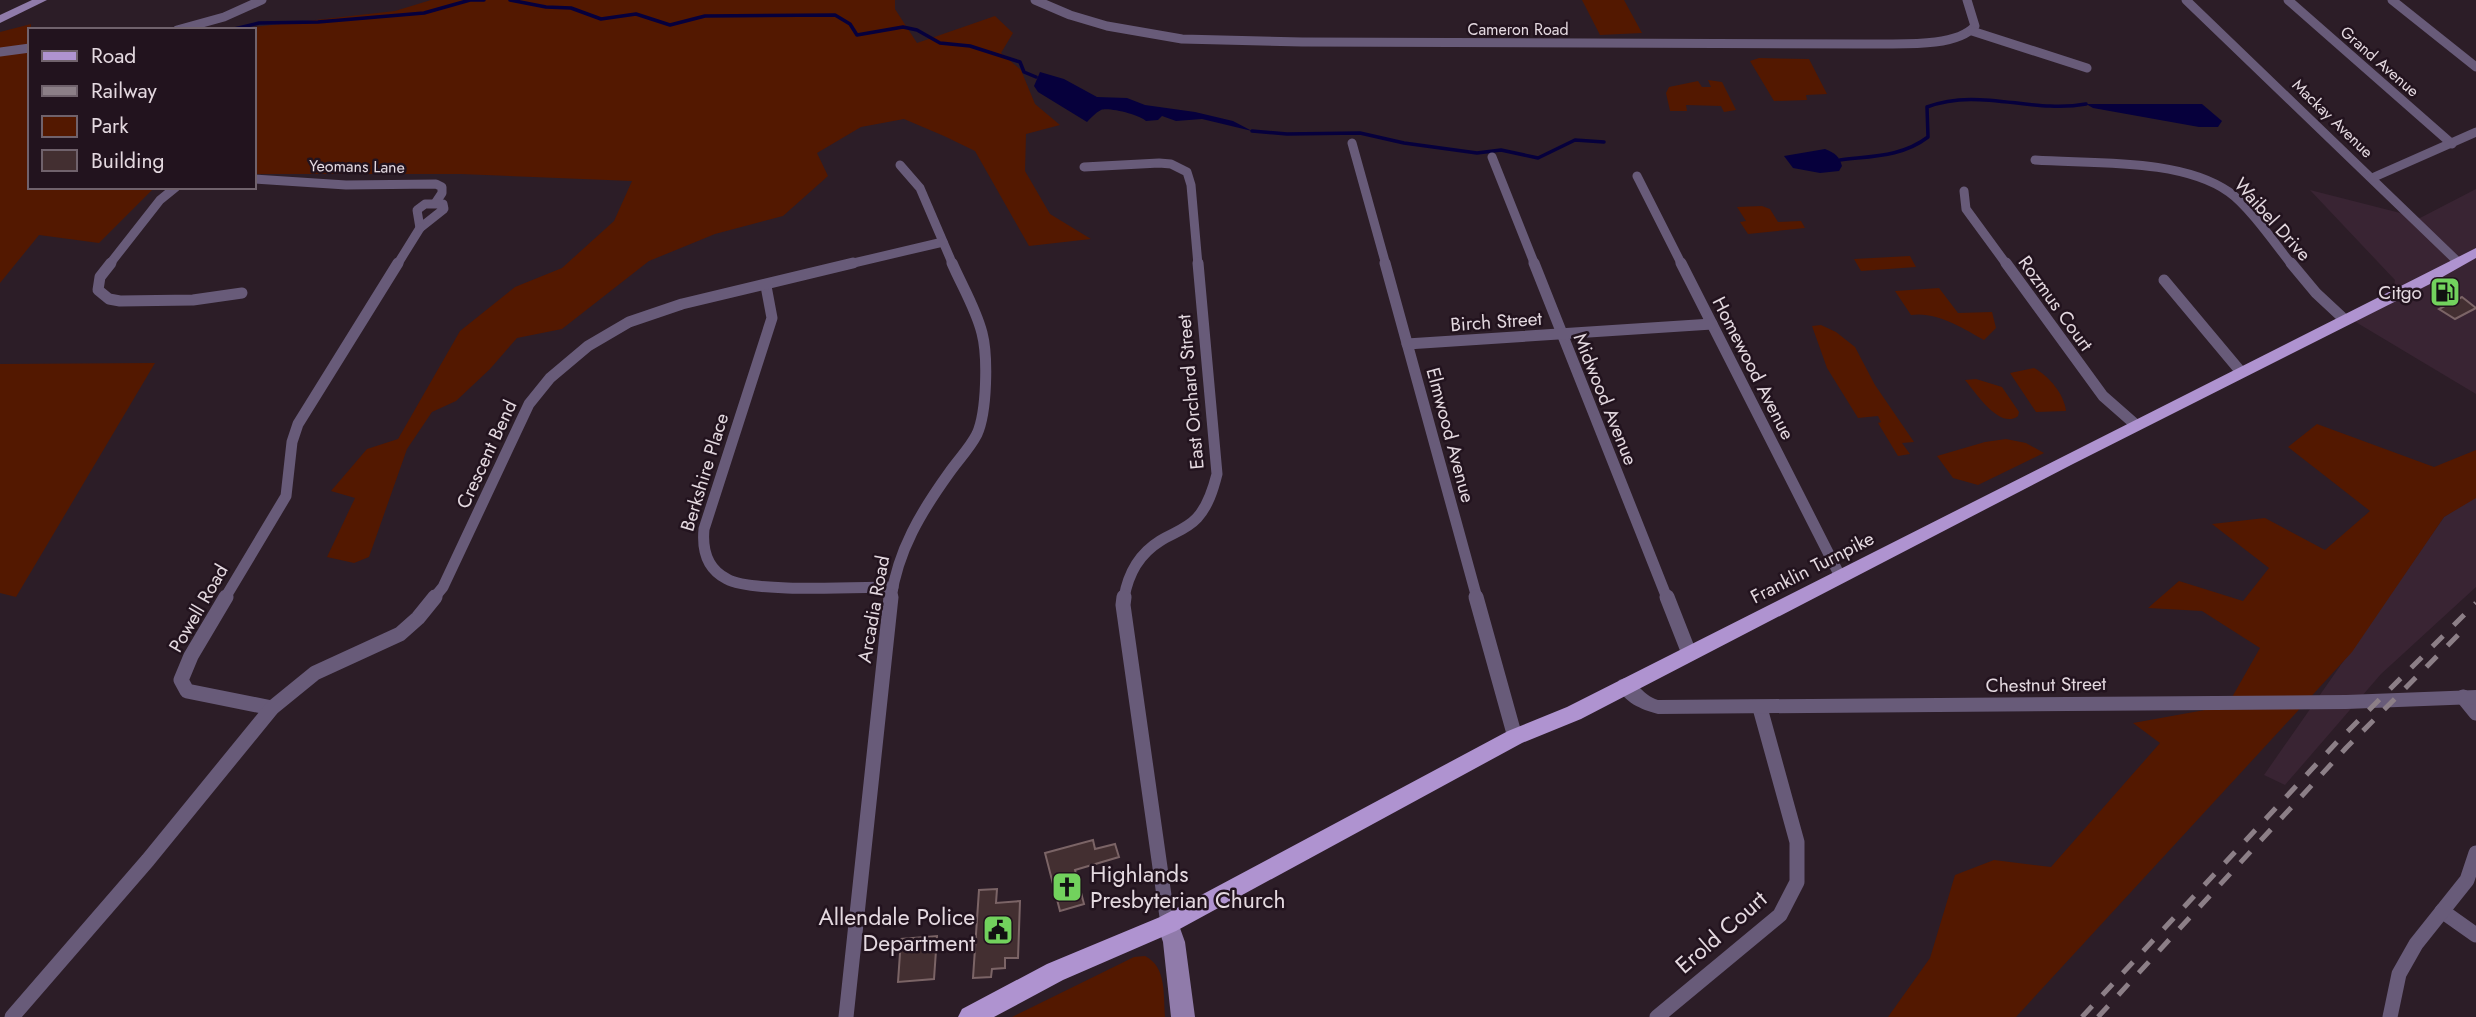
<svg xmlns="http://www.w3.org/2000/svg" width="2476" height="1017" viewBox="0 0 2476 1017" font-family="Jost,sans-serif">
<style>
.built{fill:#392433}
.green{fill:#531800}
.water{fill:#06003c}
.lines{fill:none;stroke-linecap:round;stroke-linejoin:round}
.stream{stroke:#06003c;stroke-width:3.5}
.building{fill:#432f31;stroke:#7b6466;stroke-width:2}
.minor-far2{stroke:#685b79;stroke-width:9}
.minor-far1{stroke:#685b79;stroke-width:11}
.minor{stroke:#685b79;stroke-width:15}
.tertiary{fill:#685b79;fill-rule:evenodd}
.secondary{fill:#907baa;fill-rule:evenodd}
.primary{fill:#af93d0;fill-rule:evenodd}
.rail{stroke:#8c7f87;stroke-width:5;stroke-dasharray:15 15;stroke-linecap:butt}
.labels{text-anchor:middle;stroke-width:5;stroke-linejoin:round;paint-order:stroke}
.far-street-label{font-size:16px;fill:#e4d9e0;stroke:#22131e}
.street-label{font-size:19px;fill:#e4d9e0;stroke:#22131e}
.poi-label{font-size:19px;fill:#e4d9e0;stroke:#22131e;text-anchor:end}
.near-poi-label{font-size:23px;fill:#e4d9e0;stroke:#22131e;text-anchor:start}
.near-street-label{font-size:23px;fill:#e4d9e0;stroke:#22131e}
</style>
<rect width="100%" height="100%" fill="#2c1d27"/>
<g class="built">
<polygon points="2476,189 2476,394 2344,315 2393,292 2395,280 2310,190 2420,218"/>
<polygon points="2476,496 2476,587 2381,674 2285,785 2264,775 2444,517"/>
</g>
<g class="green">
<polygon points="431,0 895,0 895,9 917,43 995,16 1013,33 1001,53 1021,70 1035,104 1060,125 1026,134 1025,171 1050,214 1091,239 1029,246 975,151 944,136 904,119 861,127 817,153 828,176 783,216 715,234 649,261 562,329 517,338 490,369 456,401 432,412 407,449 369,557 354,563 327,557 355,498 331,491 367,449 398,439 460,331 515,287 562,268 614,221 632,181 461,174 254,174 254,30 227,30 395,11"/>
<polygon points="1582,0 1624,0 1642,33 1600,35"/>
<polygon points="31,24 30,187 155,187 99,243 39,235 0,283 0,32"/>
<polygon points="1759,58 1809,59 1827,94 1806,95 1807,100 1774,101 1750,61"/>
<polygon points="1708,80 1722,82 1736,110 1724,112 1721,106 1686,105 1687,111 1670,111 1666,93 1669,87 1698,81 1702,87 1711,87"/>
<polygon points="1762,206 1770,209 1778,222 1801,221 1805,228 1748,234 1740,222 1746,221 1737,207"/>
<polygon points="1910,256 1916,267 1861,271 1854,259"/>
<path d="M1939,288l19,25 34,-1 4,16 -12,12c-21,-12 -48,-29 -73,-25l-16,-24z"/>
<polygon points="1821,325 1836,332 1855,347 1875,385 1914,442 1902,443 1910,454 1898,456 1878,423 1881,422 1878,416 1858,418 1827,368 1812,326"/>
<polygon points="155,363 16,597 0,593 0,364"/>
<path d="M2034,368c15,8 30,26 32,43l-30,1 -26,-39z"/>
<path d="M1976,379l26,8 17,25 -1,4c-18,14 -42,-23 -53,-36z"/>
<polygon points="2317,424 2434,467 2476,450 2476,498 2444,517 2352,652 2016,1017 1888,1017 1930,958 1955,875 1994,860 2051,867 2160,743 2133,723 2227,706 2260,648 2202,611 2148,608 2179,581 2243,601 2269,568 2212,524 2265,518 2325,550 2370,511 2288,447"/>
<polygon points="2006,439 2026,443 2044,453 1978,485 1953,478 1937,456 1985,442"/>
<path d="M1145,956c22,11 18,39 20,61h-153l122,-60z"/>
</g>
<g class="water">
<path d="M1040,72l24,7 33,18 30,1 18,7 50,7 38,9 19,10 -50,-12 -26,2 -14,-5 -4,4 -12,1c-6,-6 -37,-14 -45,-11 -6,3 -10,8 -14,12l-49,-30 -4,-6z"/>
<polygon points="2086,104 2202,104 2222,121 2218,127 2199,127 2093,108"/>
<path d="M1825,149c10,4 14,7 17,17l-3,5 -19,2 -27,-5 -9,-12z"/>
</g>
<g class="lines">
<g class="stream">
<polyline points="510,0 546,7 571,8 601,19 636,14 670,25 705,16 835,15 850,24 857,35 903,27 917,30 940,43 970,46 1020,62 1024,72 1036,77"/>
<polyline points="230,30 259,23 318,22 424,13 470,0 484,0"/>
<polyline points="1252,131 1287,134 1360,133 1404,143 1477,153 1501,150 1538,158 1575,140 1604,142"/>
<path d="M1840,160c31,-4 62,-3 88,-23l-1,-30c52,-20 105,7 159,-3"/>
</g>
</g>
<g class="building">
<polygon points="2462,297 2476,308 2455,319 2439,309"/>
<polygon points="1093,840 1095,849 1115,844 1119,857 1075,870 1084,904 1060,911 1045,853"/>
<polygon points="997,889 996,903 1020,901 1018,958 1005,958 1005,968 992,969 991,977 973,978 979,890"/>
<polygon points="937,936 934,979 898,982 901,939"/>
</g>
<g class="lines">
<g class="minor-far2">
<path d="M1035,0l35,15 37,11 75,13 120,3 562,2c30,-1 91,5 111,-18l-8,-26"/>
<polyline points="2186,0 2457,261"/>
<polyline points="2288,0 2452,144"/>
<polyline points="2392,0 2476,67"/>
<polyline points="177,30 224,17 262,0"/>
<polyline points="1972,31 2087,68"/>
<polyline points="0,52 30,48"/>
<polyline points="1352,143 1386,265"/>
<polyline points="1492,157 1535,265"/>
<path d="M2035,160c58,4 146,-2 194,32 20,14 47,53 63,73"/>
<polyline points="900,165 920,188 953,265"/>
<polyline points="1084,167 1159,163 1171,164 1187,172 1191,185 1198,265"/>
<polyline points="1637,176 1682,265"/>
<polyline points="2372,178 2476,132"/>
<polyline points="254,179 346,185 436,184 442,187 442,193 436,202"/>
<polyline points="1964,191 1966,209 2007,265"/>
<polygon points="425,204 443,204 444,209 420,228 417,210"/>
<polyline points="109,265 160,200 176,187"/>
<polyline points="397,265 420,228"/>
<polyline points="845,265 943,242"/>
</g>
<g class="minor-far1">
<polyline points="111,263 100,277 98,290 109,299 120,301 193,300 242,293"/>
<polyline points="1385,263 1477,598"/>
<polyline points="1534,263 1667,598"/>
<polyline points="1681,263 1840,576"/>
<polyline points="2006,263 2103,396 2136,425"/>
<polyline points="2291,263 2316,293 2345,320"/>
<polyline points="2164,280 2241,372"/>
<path d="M766,286l6,32 -68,211c-2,21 3,40 23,50 24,14 132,8 166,8"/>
<polyline points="1407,344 1712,324"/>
<polyline points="225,598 286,496 292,442 298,424 398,263"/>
<polyline points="434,598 443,587 529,404 550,378 588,346 629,322 682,304 853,263"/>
<path d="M891,598c7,-48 30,-86 58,-125 9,-13 21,-25 28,-39 10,-22 11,-78 5,-101 -6,-24 -20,-47 -30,-70"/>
<path d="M1124,598c4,-24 15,-44 36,-57 13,-8 27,-12 37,-23 11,-12 16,-28 20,-44l-19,-211"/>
</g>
<g class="minor">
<polyline points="226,597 191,656 181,680 187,691 272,708"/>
<polyline points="1124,597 1123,605 1168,924"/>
<polyline points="1476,597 1515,737"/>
<polyline points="1667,597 1689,653"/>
<polyline points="2463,697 2476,713"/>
<polyline points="2442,911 2476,935"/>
<polyline points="12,1017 148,860 272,708 315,673 400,634 418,618 435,597"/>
<polyline points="846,1017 891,597"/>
<polyline points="1657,1017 1780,915 1797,882 1797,842 1760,708"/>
<polyline points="2390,1017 2399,974 2416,944 2467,880 2476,853"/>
</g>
<path class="tertiary" d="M1625,678c14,4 17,17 33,22l688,-5 130,-5v14l-130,5 -688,5c-18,-5 -33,-11 -42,-29l3,-5z"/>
<g class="secondary">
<polygon points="32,0 47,0 0,23 0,15"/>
<polygon points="1168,913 1176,917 1185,942 1195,1017 1171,1017 1163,942 1157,924 1160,917"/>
</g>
<polygon class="primary" points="2476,248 2476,258 2430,284 2071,465 1581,719 1522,743 1176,931 1063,980 994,1017 958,1017 962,1009 1047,964 1160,917 1508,731 1567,707"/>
<g class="rail">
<polyline points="2082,1017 2337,742 2476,603"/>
<polyline points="2098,1017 2346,748 2463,630"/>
</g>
</g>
<defs>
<g id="fuel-square" transform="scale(1.575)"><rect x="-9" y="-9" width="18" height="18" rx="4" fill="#72d25d" stroke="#22131e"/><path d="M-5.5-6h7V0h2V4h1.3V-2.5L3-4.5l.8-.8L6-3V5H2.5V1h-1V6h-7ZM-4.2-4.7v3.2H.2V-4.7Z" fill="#111"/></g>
<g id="church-square" transform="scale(1.575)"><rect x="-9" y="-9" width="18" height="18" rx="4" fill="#72d25d" stroke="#22131e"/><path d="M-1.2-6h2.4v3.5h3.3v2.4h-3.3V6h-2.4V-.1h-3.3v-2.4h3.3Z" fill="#111"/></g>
<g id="civic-square" transform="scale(1.575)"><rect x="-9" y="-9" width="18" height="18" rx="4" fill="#72d25d" stroke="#22131e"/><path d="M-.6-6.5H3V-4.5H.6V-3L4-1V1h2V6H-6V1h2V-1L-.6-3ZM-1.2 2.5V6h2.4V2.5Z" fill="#111"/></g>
</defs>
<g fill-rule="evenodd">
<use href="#fuel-square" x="2445" y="292"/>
<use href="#church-square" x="1067" y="887"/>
<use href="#civic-square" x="998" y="930"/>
</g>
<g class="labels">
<g class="far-street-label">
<text x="1518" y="35">Cameron Road</text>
<text transform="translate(2380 61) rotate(41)" y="6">Grand Avenue</text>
<text transform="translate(2333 118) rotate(44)" y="6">Mackay Avenue</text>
<text transform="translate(357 166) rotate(1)" y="6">Yeomans Lane</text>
</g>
<g class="street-label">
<text transform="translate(2273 219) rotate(48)" y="7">Waibel Drive</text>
<text transform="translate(2056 303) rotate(54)" y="7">Rozmus Court</text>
<text transform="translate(1496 321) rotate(-4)" y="7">Birch Street</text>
<text transform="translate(1754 368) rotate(63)" y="7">Homewood Avenue</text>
<text transform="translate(1190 392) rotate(-95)" y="7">East Orchard Street</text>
<text transform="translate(1606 399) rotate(68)" y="7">Midwood Avenue</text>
<text transform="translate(1451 435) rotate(75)" y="7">Elmwood Avenue</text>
<text transform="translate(486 454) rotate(-65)" y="7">Crescent Bend</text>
<text transform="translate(704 472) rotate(-73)" y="7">Berkshire Place</text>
<text transform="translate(1812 567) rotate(-27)" y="7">Franklin Turnpike</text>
<text transform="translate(198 608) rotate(-60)" y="7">Powell Road</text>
<text transform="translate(873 609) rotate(-80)" y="7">Arcadia Road</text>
<text transform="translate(2046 684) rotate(-1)" y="7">Chestnut Street</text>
</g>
<g class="poi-label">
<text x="2422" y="299">Citgo</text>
</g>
<g class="near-poi-label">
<text x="1090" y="882">Highlands<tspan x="1090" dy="26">Presbyterian Church</tspan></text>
<text x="975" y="925" text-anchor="end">Allendale Police<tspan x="975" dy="26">Department</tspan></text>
</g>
<g class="near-street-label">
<text transform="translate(1721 932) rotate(-41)" y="8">Erold Court</text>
</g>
</g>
<rect x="28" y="28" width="228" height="161" fill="#22131e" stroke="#70626c" stroke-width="2"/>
<rect x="42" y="51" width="35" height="10" fill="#af93d0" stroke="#70626c" stroke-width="2"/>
<text x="91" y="63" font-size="21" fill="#e4d9e0">Road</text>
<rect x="42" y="86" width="35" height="10" fill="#8c7f87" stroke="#70626c" stroke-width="2"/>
<text x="91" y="98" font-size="21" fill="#e4d9e0">Railway</text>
<rect x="42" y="116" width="35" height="21" fill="#531800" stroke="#70626c" stroke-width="2"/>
<text x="91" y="133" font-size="21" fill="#e4d9e0">Park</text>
<rect x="42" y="150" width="35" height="21" fill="#432f31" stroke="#70626c" stroke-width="2"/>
<text x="91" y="168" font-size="21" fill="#e4d9e0">Building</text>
</svg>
